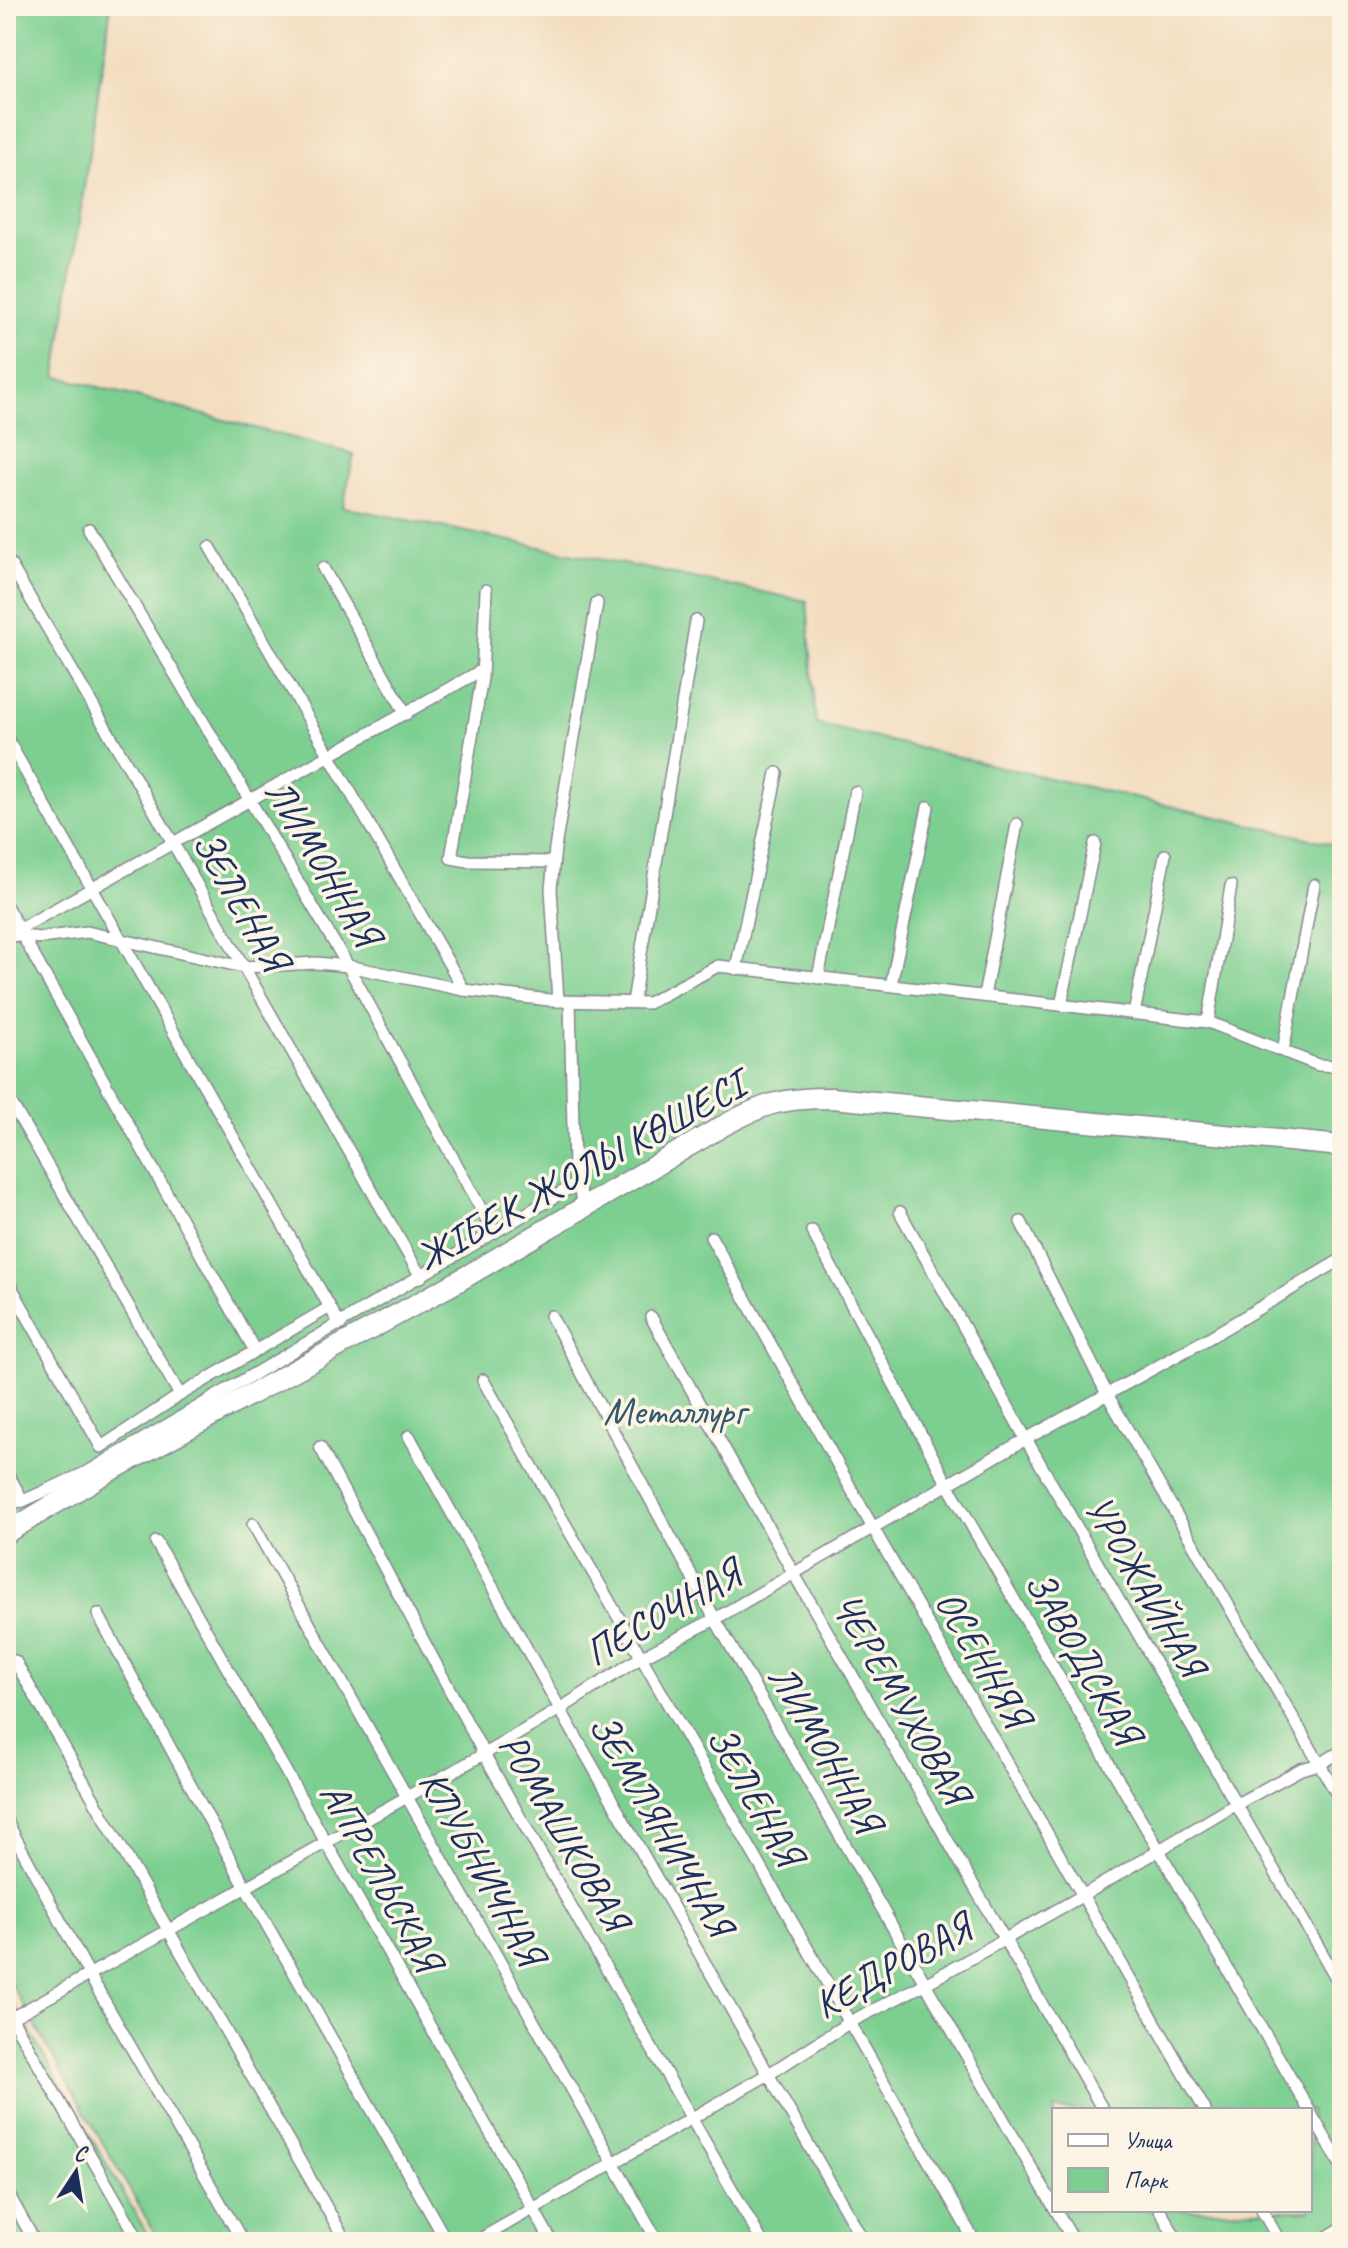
<svg xmlns="http://www.w3.org/2000/svg" width="1348" height="2248" viewBox="0 0 1348 2248" font-family="Caveat,sans-serif">
<style>
.green{fill:#7ccf91;stroke:#4c7f78;stroke-width:2;fill-rule:evenodd}
.lines{fill:none;stroke-linecap:round;stroke-linejoin:round}
.street-casing{stroke:#87868e;stroke-width:14}
.highway-casing{stroke:#87868e;stroke-width:23}
.street{stroke:#fff;stroke-width:11}
.highway{stroke:#fff;stroke-width:20}
.labels{text-anchor:middle;stroke-width:7;stroke-linejoin:round;paint-order:stroke}
.street-label{font-size:40px;fill:#1b2f5e;stroke:#fcf5e5}
.park-label{font-size:40px;fill:#33576b;stroke:#fcf5e5}
</style>
<rect width="100%" height="100%" fill="#fcf5e5"/>
<filter id="ink" filterUnits="userSpaceOnUse"><feTurbulence type="fractalNoise" baseFrequency=".0125" numOctaves="2"/><feDisplacementMap in="SourceGraphic" scale="16" xChannelSelector="R" yChannelSelector="G"/><feConvolveMatrix kernelMatrix="1 2 1 2 8 2 1 2 1" color-interpolation-filters="sRGB"/></filter>
<filter id="wash" filterUnits="userSpaceOnUse"><feTurbulence type="fractalNoise" baseFrequency=".006" numOctaves="4" result="noise"/><feDisplacementMap in="SourceGraphic" scale="32" xChannelSelector="R" yChannelSelector="G"/><feGaussianBlur stdDeviation="1.8" result="paint"/><feColorMatrix in="noise" values="0 0 0 0 0 0 0 0 0 0 0 0 0 0 0 0 0 1.4 0 .05"/><feComposite in="paint" operator="in"/></filter>
<g filter="url(#wash)">
<rect width="100%" height="100%" fill="#f3ddbf"/>
<g class="green">
<path d="M6,6h105l-55,370 298,78 -11,53 464,94 9,123 526,122v1396h-1182l-154,-267zM1054,2110h256v100h-256z"/>
<polygon points="6,1991 152,2242 6,2242"/>
</g>
</g>
<g filter="url(#ink)">
<g class="lines">
<g class="street-casing">
<g id="street">
<polyline points="89,529 348,966 494,1233"/>
<polyline points="210,547 464,990"/>
<polyline points="6,557 173,843 421,1277"/>
<polyline points="323,568 406,714"/>
<polyline points="486,590 482,678 451,858 468,861 553,862"/>
<polyline points="6,737 340,1325"/>
<polyline points="6,906 255,1351"/>
<polyline points="11,935 41,938 87,932 243,967 316,963 348,966 464,990 558,1001 648,1003 718,966 1208,1022 1318,1065 1342,1066"/>
<polyline points="7,936 482,670"/>
<polyline points="736,969 777,773"/>
<polyline points="818,978 855,792"/>
<polyline points="891,985 928,807"/>
<polyline points="984,996 1017,824"/>
<polyline points="558,1001 551,889 555,848 597,603"/>
<polyline points="570,1002 574,1169 584,1208"/>
<polyline points="633,1002 696,621"/>
<polyline points="1061,1005 1095,843"/>
<polyline points="1134,1014 1165,855"/>
<polyline points="1208,1022 1231,886"/>
<polyline points="1283,1051 1314,885"/>
<polyline points="6,1094 180,1395"/>
<polyline points="900,1212 1026,1439 1342,1988"/>
<polyline points="1021,1222 1107,1394 1342,1803"/>
<polyline points="812,1231 948,1485 1309,2110"/>
<polyline points="711,1237 873,1528 1205,2110"/>
<polyline points="6,1278 101,1447 180,1395 330,1307"/>
<polyline points="551,1316 715,1619 1054,2207"/>
<polyline points="651,1317 794,1574 1103,2110"/>
<polyline points="483,1380 975,2242"/>
<polyline points="409,1436 560,1709 864,2242"/>
<polyline points="320,1447 484,1754 762,2242"/>
<polyline points="6,1471 23,1501"/>
<polyline points="6,1503 23,1501 89,1471 578,1183"/>
<polyline points="253,1524 658,2242"/>
<polyline points="156,1542 552,2242"/>
<polyline points="98,1614 246,1888 447,2242"/>
<polyline points="15,1661 346,2242"/>
<polyline points="6,1820 90,1976 243,2242"/>
<polyline points="6,2008 140,2242"/>
<polyline points="6,2021 484,1754 560,1709 640,1658 715,1619 1026,1439 1207,1339 1342,1259"/>
<polyline points="1310,2112 1342,2167"/>
<polyline points="6,2190 35,2242"/>
<polyline points="1056,2210 1074,2242"/>
<polyline points="1160,2210 1178,2242"/>
<polyline points="1262,2210 1280,2242"/>
<polyline points="475,2242 769,2074 850,2022 925,1984 1082,1896 1235,1805 1301,1769 1320,1764 1342,1751"/>
<polyline points="1319,2242 1342,2228"/>
</g>
</g>
<g class="highway-casing">
<path id="highway" d="M6,1533l95,-57 354,-193 266,-156c44,-24 61,-29 111,-29l510,48"/>
</g>
<use href="#street" class="street"/>
<use href="#highway" class="highway"/>
</g>
</g>
<g class="labels">
<g class="street-label">
<text transform="translate(324 862) rotate(59)" y="14">ЛИМОННАЯ</text>
<text transform="translate(242 900) rotate(60)" y="14">ЗЕЛЕНАЯ</text>
<text transform="translate(580 1170) rotate(-29)" y="14">ЖІБЕК ЖОЛЫ КӨШЕСІ</text>
<text transform="translate(1146 1585) rotate(60)" y="14">УРОЖАЙНАЯ</text>
<text transform="translate(662 1612) rotate(-30)" y="14">ПЕСОЧНАЯ</text>
<text transform="translate(1084 1657) rotate(60)" y="14">ЗАВОДСКАЯ</text>
<text transform="translate(984 1658) rotate(60)" y="14">ОСЕННЯЯ</text>
<text transform="translate(902 1698) rotate(60)" y="14">ЧЕРЕМУХОВАЯ</text>
<text transform="translate(826 1748) rotate(60)" y="14">ЛИМОННАЯ</text>
<text transform="translate(756 1795) rotate(60)" y="14">ЗЕЛЕНАЯ</text>
<text transform="translate(662 1824) rotate(60)" y="14">ЗЕМЛЯНИЧНАЯ</text>
<text transform="translate(565 1831) rotate(60)" y="14">РОМАШКОВАЯ</text>
<text transform="translate(483 1867) rotate(61)" y="14">КЛУБНИЧНАЯ</text>
<text transform="translate(382 1876) rotate(61)" y="14">АПРЕЛЬСКАЯ</text>
<text transform="translate(892 1965) rotate(-29)" y="14">КЕДРОВАЯ</text>
</g>
<g class="park-label">
<text x="674" y="1424">Металлург</text>
</g>
</g>
<rect width="1348" height="2248" fill="none" stroke="#fcf5e5" stroke-width="32"/>
<rect x="1052" y="2108" width="260" height="104" fill="#fcf5e5" stroke="#a2a6af" stroke-width="2"/>
<rect x="1068" y="2134" width="40" height="12" fill="#ffffff" stroke="#a2a6af" stroke-width="2"/>
<text x="1124" y="2148" font-size="24" fill="#1b2f5e">Улица</text>
<rect x="1068" y="2168" width="40" height="24" fill="#7ccf91" stroke="#a2a6af" stroke-width="2"/>
<text x="1124" y="2188" font-size="24" fill="#1b2f5e">Парк</text>
<g transform="translate(76 2172) rotate(12)" stroke="#fcf5e5" stroke-width="6" paint-order="stroke">
<path d="M0-6L14 30L0 20L-14 30Z" fill="#1b2f5e"/>
<text y="-12" font-size="22" font-weight="bold" text-anchor="middle" fill="#1b2f5e">С</text>
</g>
</svg>
